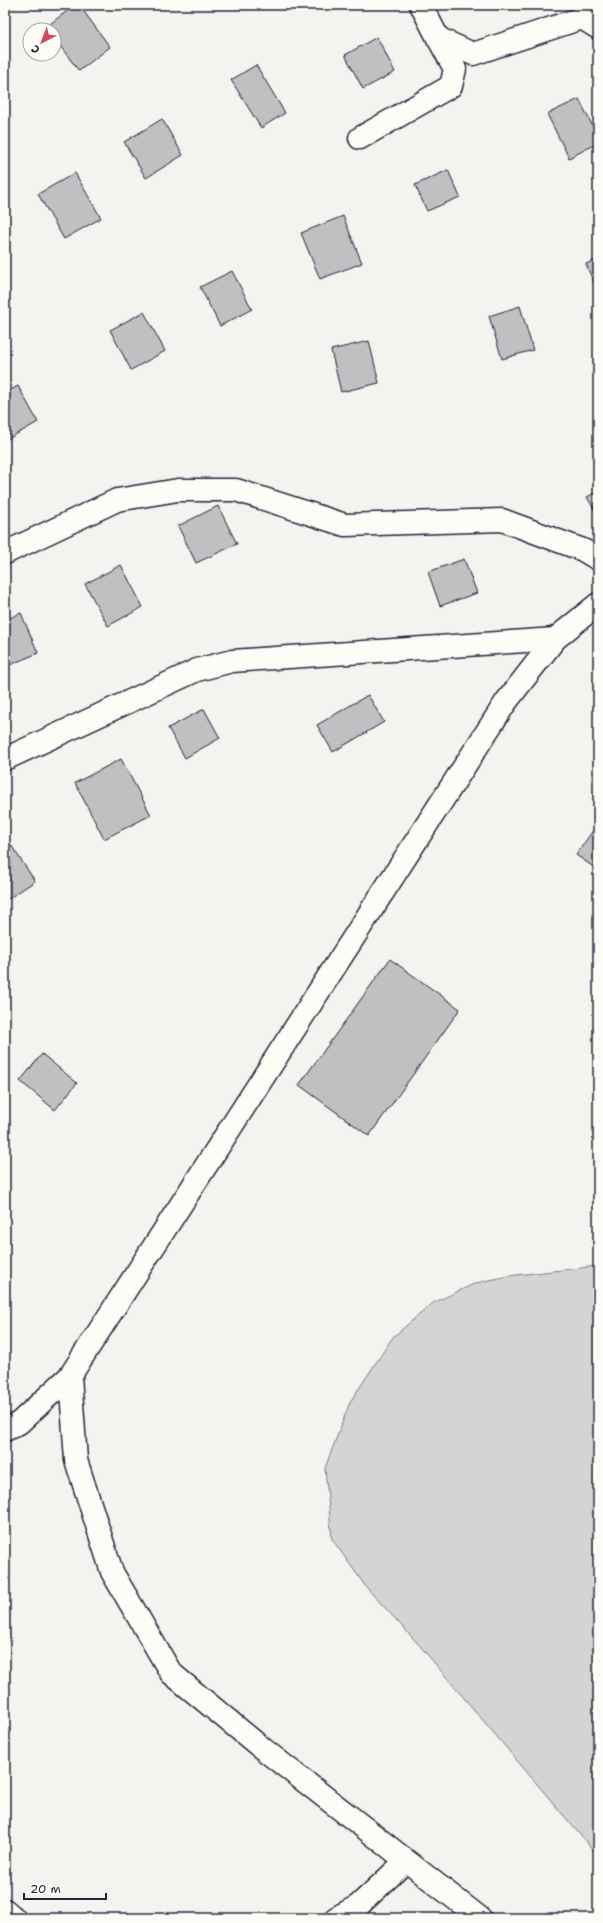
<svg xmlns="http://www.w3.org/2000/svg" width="603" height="1923" viewBox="0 0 603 1923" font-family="'Shantell Sans',sans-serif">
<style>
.green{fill:#d5d4d5;stroke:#7c7b88}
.building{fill:#c0bfc2;stroke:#22223b}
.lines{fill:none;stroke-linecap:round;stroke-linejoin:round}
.minor-casing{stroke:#22223b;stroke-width:25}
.minor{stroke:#fdfcf7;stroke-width:22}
</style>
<rect width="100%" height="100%" fill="#f4f3ef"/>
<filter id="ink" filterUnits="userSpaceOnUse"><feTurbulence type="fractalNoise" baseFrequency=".025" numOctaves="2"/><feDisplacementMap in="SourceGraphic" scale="8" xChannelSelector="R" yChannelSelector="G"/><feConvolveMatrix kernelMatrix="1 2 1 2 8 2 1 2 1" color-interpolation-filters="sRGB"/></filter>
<g filter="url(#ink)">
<polygon class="green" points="598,1266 598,1856 420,1646 366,1587 332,1539 325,1468 350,1402 393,1337 433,1303 476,1283 508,1276"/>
<g class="building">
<polygon points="75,5 79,5 110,47 79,71 54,38 54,30 48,30 46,27"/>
<polygon points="377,37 395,72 363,89 345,55"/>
<polygon points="256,65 285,113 261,128 231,80"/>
<polygon points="579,99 598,137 598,143 569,158 547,114"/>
<polygon points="162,119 183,155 146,178 124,142"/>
<polygon points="448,170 460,197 427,211 415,185"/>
<polygon points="75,173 101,218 64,239 38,194"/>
<polygon points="343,216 362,263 320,279 301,233"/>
<polygon points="598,259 598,293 586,264"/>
<polygon points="232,271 252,309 220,326 200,287"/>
<polygon points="520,306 533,350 502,359 489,316"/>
<polygon points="144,312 165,351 131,370 110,330"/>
<polygon points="369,341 379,383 341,392 331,350"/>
<polygon points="18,386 38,422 8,439 5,433 5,393"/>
<polygon points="598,491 598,516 587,497"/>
<polygon points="218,506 237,544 196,563 178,526"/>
<polygon points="464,559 477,593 440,606 428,572"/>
<polygon points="121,565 143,607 108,626 85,584"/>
<polygon points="21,613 38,653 5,667 5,620"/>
<polygon points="368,695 384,722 333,752 317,725"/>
<polygon points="204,709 220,738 185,758 168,728"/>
<polygon points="121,759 151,815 104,839 75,783"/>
<polygon points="594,829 598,832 598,870 576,855"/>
<polygon points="5,836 35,881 5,901"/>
<polygon points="390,959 460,1009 369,1136 299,1085"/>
<polygon points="42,1054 77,1083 55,1110 20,1081"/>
</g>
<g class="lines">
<g class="minor-casing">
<g id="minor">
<polyline points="421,5 438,38 473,54 582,18 598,28"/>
<polyline points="360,138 451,86 455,69 438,38"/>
<polyline points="5,553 117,500 178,490 236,490 345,525 502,520 583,550 598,559"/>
<polyline points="5,759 197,670 232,661 555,639"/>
<polyline points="70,1376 76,1460 112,1572 171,1673 258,1745 480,1918"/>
<polyline points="5,1430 19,1423 70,1376 506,702 555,639 598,604"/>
<polyline points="5,1910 14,1918"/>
<polyline points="336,1918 358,1906 405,1862"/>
</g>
</g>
<use href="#minor" class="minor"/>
</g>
</g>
<rect width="603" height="1923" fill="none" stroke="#fdfcf7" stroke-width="20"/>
<rect x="10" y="10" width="583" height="1903" fill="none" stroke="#22223b" stroke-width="1.5" filter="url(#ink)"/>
<g transform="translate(42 42) rotate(222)"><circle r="19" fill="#fdfcf7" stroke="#a5a5ac"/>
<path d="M0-3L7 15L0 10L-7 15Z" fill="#d1495b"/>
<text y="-6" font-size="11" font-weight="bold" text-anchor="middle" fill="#22223b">С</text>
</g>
<path d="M24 1893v6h82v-6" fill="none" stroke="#22223b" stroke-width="2"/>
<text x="30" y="1893" font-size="12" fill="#22223b" stroke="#fdfcf7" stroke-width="3" paint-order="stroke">20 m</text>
</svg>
